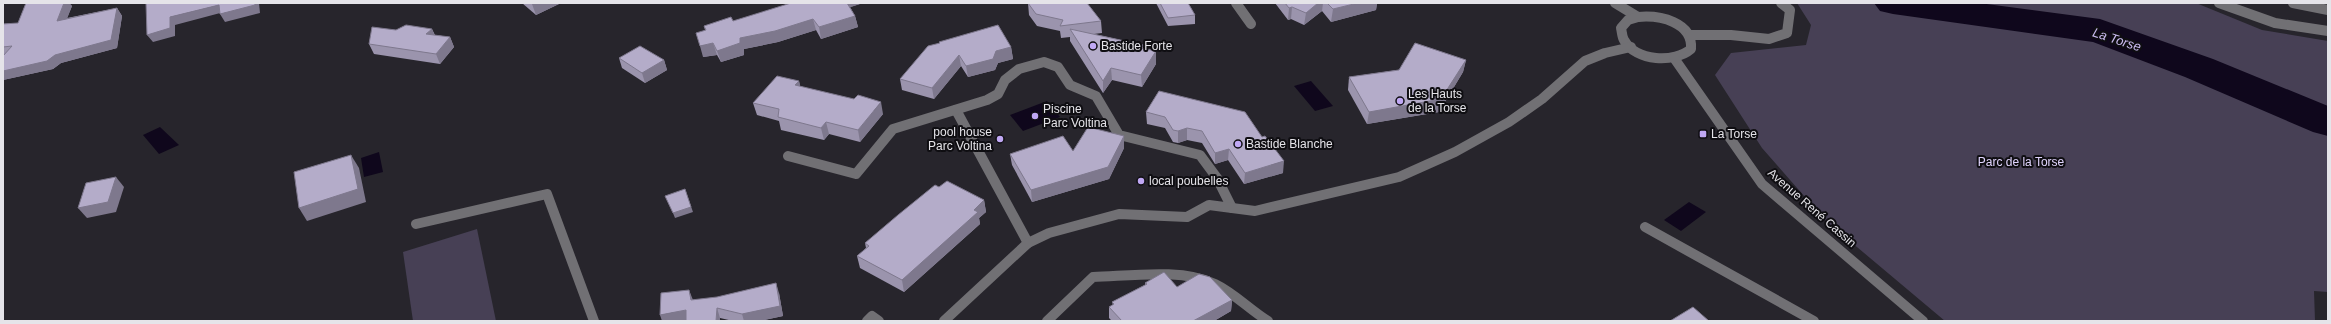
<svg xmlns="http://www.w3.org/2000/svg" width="2331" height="324" viewBox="0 0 2331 324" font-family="Arial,sans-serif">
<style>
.green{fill:#474055}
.water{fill:#0f071c}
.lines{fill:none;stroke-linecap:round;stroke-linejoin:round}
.river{fill:#0f071c;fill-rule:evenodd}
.minor{stroke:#717074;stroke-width:10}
.wall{fill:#9b94ad}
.shaded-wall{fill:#7e788d}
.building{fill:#b4acc9;stroke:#7e788d}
.poi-dot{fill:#c0a8f4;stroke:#0f0e12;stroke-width:1.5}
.labels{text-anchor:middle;stroke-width:4;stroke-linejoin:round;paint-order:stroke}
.poi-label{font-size:12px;fill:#e5e4e9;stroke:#0f0e12;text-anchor:start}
.park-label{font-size:12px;fill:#e0d4fd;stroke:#0f0e12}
.street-label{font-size:12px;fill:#e5e4e9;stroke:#0f0e12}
.water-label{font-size:13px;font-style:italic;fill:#c9baee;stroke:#0f0e12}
</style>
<rect width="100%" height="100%" fill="#27252c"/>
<g class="green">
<polygon points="1797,3 2196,3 2262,30 2328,41 2328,292 2314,291 2315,321 1945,321 1826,221 1762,148 1715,75 1731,53 1806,45 1811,25"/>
<polygon points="477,229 496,321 413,321 403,252"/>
</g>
<g class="water">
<polygon points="1311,81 1333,106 1315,111 1294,86"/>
<polygon points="1047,101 1060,117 1023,131 1010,115"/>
<polygon points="160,127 179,145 159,154 143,135"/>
<polygon points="379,152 383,172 364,177 361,158"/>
<polygon points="1689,202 1706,212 1681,231 1664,220"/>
</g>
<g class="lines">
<polygon class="river" points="1874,3 1979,3 2100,19 2213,59 2328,106 2328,136 2313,132 2185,77 2093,42 1893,14 1880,11"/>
<g class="minor">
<polyline points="1236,3 1251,24"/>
<polyline points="1615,3 1638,17"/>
<polyline points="2219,3 2275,23 2328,31"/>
<polyline points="2293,3 2328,10"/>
<path d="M1638,17c22,-2 55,5 53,32 -16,14 -55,13 -67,-9 -2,-3 -2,-8 -3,-12l7,-8z"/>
<polyline points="1690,35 1731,35 1769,39 1787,33 1790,10 1781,3"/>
<polyline points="1674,58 1762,184 1923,321"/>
<polyline points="956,110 1028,243"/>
<polyline points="788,156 856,174 893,129 987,100 998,94 1005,80 1019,69 1044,62 1058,67 1070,85 1096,96 1119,135 1200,155 1217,178 1232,208"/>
<polyline points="416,224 547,194 594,321"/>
<polyline points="1645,227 1814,321"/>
<polyline points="867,321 872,316 879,321"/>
<polyline points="944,321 1028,243 1049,233 1119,214 1187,217 1209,205 1255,211 1399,177 1455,152 1509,122 1542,99 1585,61 1605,53 1631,47"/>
<path d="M1047,321l46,-44c36,-1 89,-9 122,7 19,9 35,26 53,37"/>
</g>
</g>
<g class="wall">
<polygon points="26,3 69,3 72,6 67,18 117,8 122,16 117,48 61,63 53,69 3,80 3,56 4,55 3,56 3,24 18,23"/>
<polygon points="522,3 561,3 536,15"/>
<polygon points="789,3 863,3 850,7 855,16 858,27 821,39 816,30 778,42 744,49 744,55 721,62 717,55 703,57 705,30 704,26 733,21 790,4"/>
<polygon points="1028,3 1101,21 1102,33 1094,34 1143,45 1143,48 1156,51 1156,64 1142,87 1112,80 1103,93 1070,41 1070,37 1061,38 1060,31 1037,26 1029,15"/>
<polygon points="1156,3 1188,3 1195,15 1195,24 1168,26"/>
<polygon points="1275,3 1377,3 1376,10 1331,22 1322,11 1304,25 1291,19 1288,20"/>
<polygon points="432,29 435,35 450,37 454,47 440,64 374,54 369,44 396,30"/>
<polygon points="939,42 1011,47 1013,59 998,63 995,70 968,77 961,66 934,99 902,90 900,79 939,44"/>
<polygon points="619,58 664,60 667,70 645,83 622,68"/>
<polygon points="1466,60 1463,72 1439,112 1367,124 1348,90 1349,77"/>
<polygon points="799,81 800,86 883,114 860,142 829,134 824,140 781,130 779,121 757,115 753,103"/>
<polygon points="1159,91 1283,173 1244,184 1228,160 1215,164 1202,143 1187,140 1178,143 1173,142 1165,128 1147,124 1146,112"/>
<polygon points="1124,148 1109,179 1032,202 1012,165 1010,154"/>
<polygon points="939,187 984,200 986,212 979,218 980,224 904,292 860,268 857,256 866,248 865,243"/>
<polygon points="1145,283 1177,287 1232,300 1231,311 1214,321 1112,321 1109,318 1109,307 1113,305 1112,302 1145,285"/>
<polygon points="779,293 783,316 759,321 733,321 720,318 720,321 662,321 693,300"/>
</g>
<g class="shaded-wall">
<polygon points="64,3 69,3 72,6 63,29 57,21"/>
<polygon points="255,3 259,3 260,13 225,22 220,14"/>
<polygon points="533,3 561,3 536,15 532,4"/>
<polygon points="844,3 863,3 845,9"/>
<polygon points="1318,3 1323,3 1322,11 1304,25 1306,13"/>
<polygon points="1358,3 1377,3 1376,10 1331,22 1333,9"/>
<polygon points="219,5 224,12 175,25 175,36 153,42 147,35 170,17"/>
<polygon points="1292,7 1291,19 1288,20 1289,8"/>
<polygon points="117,8 122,16 117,48 61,63 53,69 3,80 3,71"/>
<polygon points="855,16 858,27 821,39 819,27"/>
<polygon points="813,19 816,30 778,42 744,49 744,55 721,62 717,51 740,38"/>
<polygon points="432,29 436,39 426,34"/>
<polygon points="450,37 454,47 440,64 436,54"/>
<polygon points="713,43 717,55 703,57 700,46"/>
<polygon points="1011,47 1013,59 998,63 995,70 968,77 966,66 996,51"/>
<polygon points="1156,51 1156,64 1142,87 1141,75"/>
<polygon points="959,55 961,66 934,99 932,88"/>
<polygon points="664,60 667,70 645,83 642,73"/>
<polygon points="1466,60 1463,72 1439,112 1367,124 1369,112"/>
<polygon points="1111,68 1112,80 1103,93 1103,81"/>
<polygon points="799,81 802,94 795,85"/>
<polygon points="881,102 883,114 860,142 858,130"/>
<polygon points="826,122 829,134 824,140 821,128"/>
<polygon points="1187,128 1187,140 1178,143 1178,131"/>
<polygon points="1124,136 1124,148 1109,179 1032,202 1031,190"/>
<polygon points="1229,149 1228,160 1215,164 1215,153"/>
<polygon points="351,155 359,168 366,202 307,221 299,208"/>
<polygon points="1284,161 1283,173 1244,184 1245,173"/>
<polygon points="116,177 124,187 116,212 87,218 78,208"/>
<polygon points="685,189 693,212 675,218 673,213"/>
<polygon points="984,200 986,212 979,218 980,224 904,292 902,280"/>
<polygon points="776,283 779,293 783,316 759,321 744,321 742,314"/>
<polygon points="689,290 693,300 691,300"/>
<polygon points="1232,300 1231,311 1214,321 1193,321"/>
<polygon points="717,308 720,318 720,321 716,321"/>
<polygon points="686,310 687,321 662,321 660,315"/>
</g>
<g class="building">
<polygon points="26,3 64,3 57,21 117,8 111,40 55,55 47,61 3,71 3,56 12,46 3,47 3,24 18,23"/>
<polygon points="146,3 255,3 255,5 220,14 219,5 170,17 170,28 147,35"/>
<polygon points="791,3 847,3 855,16 819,27 813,19 775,31 740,38 740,43 717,51 713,43 700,46 696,33 706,30 704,26 731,17 733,21"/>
<polygon points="1028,3 1087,3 1101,21 1060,26 1063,20 1036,14"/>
<polygon points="1160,3 1188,3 1195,15 1168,18"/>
<polygon points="1285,3 1318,3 1306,13 1292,7 1289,8"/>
<polygon points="1327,3 1358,3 1333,9"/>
<polygon points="406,25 432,29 426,34 450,37 436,54 369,44 372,27 396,30"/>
<polygon points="998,25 1011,47 996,51 993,59 966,66 959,55 932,88 900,79 928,46 940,43 939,42"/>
<polygon points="1070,29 1143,45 1141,48 1156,51 1141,75 1111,68 1103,81"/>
<polygon points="1415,43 1466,60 1441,99 1369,112 1349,77 1399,70"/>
<polygon points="640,46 664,60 642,73 619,58"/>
<polygon points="777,76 799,81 795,85 854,99 858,95 881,102 858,130 826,122 821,128 778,117 779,109 753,103"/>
<polygon points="1159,91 1245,112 1262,137 1265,136 1284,161 1245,173 1229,149 1215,153 1202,131 1187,128 1178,131 1173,130 1165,117 1146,112"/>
<polygon points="1088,127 1124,136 1108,167 1031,190 1010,154 1063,136 1073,151"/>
<polygon points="351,155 358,189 299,208 294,172"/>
<polygon points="116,177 108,202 78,208 86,183"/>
<polygon points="947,181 984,200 974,210 978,212 902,280 857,256 869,246 865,243 898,215 935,185 939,187"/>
<polygon points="685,189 691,207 673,213 665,196"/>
<polygon points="1164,272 1177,287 1199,274 1210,277 1232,300 1193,321 1122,321 1109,307 1114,304 1112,302 1147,284 1145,283"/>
<polygon points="776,283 780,306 742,314 717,308 716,321 686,321 686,310 660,315 661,293 689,290 691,300 717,297"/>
<polygon points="1693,307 1709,321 1670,321"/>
</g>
<g class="poi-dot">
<circle cx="1093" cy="46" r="4"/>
<circle cx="1400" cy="101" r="4"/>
<circle cx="1035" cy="116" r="4"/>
<rect x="1699" y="130" width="8" height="8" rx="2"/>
<circle cx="1000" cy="139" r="4"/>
<circle cx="1238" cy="144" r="4"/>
<circle cx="1141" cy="181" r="4"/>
</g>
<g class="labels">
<g class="poi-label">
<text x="1101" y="50">Bastide Forte</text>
<text x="1408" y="98">Les Hauts<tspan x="1408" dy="14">de la Torse</tspan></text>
<text x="1043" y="113">Piscine<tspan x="1043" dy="14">Parc Voltina</tspan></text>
<text x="992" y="136" text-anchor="end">pool house<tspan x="992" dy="14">Parc Voltina</tspan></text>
<text x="1711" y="138">La Torse</text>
<text x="1246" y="148">Bastide Blanche</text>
<text x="1149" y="185">local poubelles</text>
</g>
<g class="park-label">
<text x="2021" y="166">Parc de la Torse</text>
</g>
<g class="street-label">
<text transform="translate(1812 208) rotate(41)" y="4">Avenue René Cassin</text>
</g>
<g class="water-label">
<text transform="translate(2117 39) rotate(18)" y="5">La Torse</text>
</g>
</g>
<rect width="2331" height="324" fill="none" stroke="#e5e4e9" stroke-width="8"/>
</svg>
